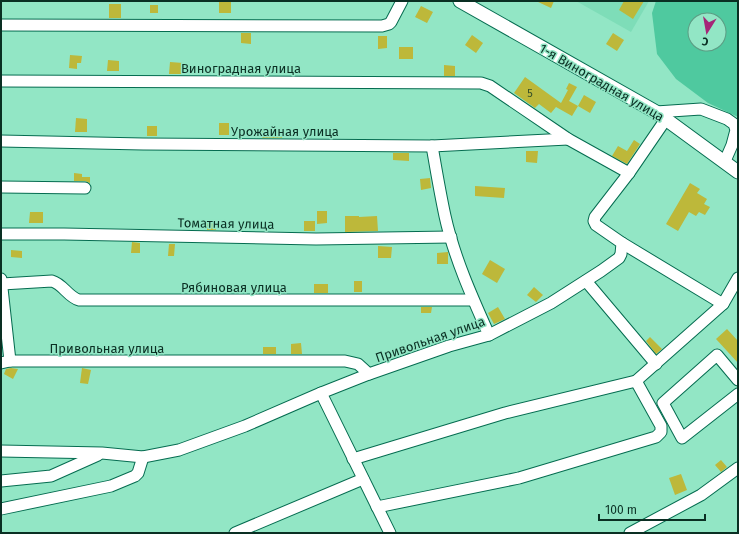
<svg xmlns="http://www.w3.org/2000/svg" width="739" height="534" viewBox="0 0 739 534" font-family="'Fira Sans',sans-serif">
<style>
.built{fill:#7eddb8}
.green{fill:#4fc99f;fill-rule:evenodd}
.building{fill:#bdb83a}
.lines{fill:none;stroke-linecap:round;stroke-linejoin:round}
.minor-casing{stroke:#056c50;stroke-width:13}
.major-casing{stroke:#056c50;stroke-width:15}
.minor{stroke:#fff;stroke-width:11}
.major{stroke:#fff;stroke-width:13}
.labels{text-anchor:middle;stroke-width:3;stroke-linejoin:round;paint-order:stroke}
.number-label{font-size:11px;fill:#375129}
.street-label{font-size:13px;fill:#0a2f23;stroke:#92e6c5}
</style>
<rect width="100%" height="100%" fill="#92e6c5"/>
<polygon class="built" points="576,1 649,1 631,32"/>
<path class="green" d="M656,1h82v116l-30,-14 -32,-24 -19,-25 -5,-41zM695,20h24v24h-24z"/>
<g class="building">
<rect x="219" y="1" width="12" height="12"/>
<polygon points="536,1 554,1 551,8"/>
<polygon points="624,1 644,1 633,19 619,10"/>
<rect x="109" y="4" width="12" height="14"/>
<rect x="150" y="5" width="8" height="8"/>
<polygon points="421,6 433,12 427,23 415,17"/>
<polygon points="241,33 251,33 251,44 241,43"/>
<polygon points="613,33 624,40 617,51 606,44"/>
<polygon points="472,35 483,43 476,53 465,45"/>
<polygon points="378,36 387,36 387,48 378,49"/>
<rect x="399" y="47" width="14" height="12"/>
<polygon points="70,55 82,56 81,63 77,63 77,69 69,68"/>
<polygon points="108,60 119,61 119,71 107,71"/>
<polygon points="170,62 183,63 183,74 169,74"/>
<polygon points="444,65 455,66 455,76 444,76"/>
<polygon points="525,77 561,103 568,90 566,89 569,83 577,87 569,101 578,106 572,116 556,107 551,113 539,104 535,108 514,93"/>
<polygon points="584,95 596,102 590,113 578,106"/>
<polygon points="76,118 87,119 87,132 75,132"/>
<rect x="219" y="123" width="10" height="12"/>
<rect x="147" y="126" width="10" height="10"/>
<polygon points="262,129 283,129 282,138 262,138"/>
<polygon points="634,140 640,144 627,164 612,156 618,146 627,151"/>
<polygon points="526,151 538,151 537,163 526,162"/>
<polygon points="393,153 409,153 409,161 393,160"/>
<polygon points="74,173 82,174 82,177 90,177 90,183 85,181 74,181"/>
<polygon points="430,178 431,188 421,190 420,179"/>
<polygon points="690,183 700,189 697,193 707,199 704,204 710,207 705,215 699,212 696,216 689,212 678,231 666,224"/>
<polygon points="475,186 505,188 504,198 475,196"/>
<polygon points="317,211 327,211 327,223 317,224"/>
<polygon points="30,212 43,212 43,223 29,223"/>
<polygon points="345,216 359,216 359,217 377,216 378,231 345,232"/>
<polygon points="207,221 215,221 216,230 207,230"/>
<rect x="304" y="221" width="11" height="10"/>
<polygon points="132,242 140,243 140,253 131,253"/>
<polygon points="169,244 175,244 174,256 168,256"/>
<polygon points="378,246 392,247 391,258 378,258"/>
<polygon points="11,250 22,251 22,258 11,257"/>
<polygon points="448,252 448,264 437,264 437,253"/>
<polygon points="490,260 505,269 497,283 482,274"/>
<rect x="354" y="281" width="8" height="11"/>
<rect x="314" y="284" width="14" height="9"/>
<polygon points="534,287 543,295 536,302 527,295"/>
<polygon points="421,307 432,307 431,313 421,313"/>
<polygon points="498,307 505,319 494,324 488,313"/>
<polygon points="727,329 738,341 738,363 716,339"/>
<polygon points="650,337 662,349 656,354 646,341"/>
<polygon points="301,343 302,354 291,354 291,344"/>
<rect x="263" y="347" width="13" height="7"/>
<polygon points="11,368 18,369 13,379 4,374 6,369"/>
<polygon points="82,368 91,370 88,384 80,383"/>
<polygon points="721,460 727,467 721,472 715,465"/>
<polygon points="681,474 687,490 675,495 669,478"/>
</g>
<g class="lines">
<g class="minor-casing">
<g id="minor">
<polyline points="1,25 382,26 389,24 391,22 402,1"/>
<polyline points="1,81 481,83 490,86 568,139 629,173"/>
<polyline points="656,112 701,109 727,119 734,124 736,130 732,145 725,161"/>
<polyline points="1,141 143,144 432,146 568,139"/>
<path d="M432,146c4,23 8,47 13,70 9,41 27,81 44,119"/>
<polyline points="1,187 85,188"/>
<polyline points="1,234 64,234 316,239 451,237"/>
<polyline points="622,243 723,304"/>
<polyline points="1,279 10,361"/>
<polyline points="586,281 656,364"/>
<path d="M2,284l50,-3c11,3 16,16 27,19h394"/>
<polyline points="1,363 10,361 345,361 358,364 369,374 449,346 489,335 551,303 601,271 619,258 621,254 622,243 596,225 594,221 595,217 629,173 666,119"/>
<polyline points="738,380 717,355 663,403 682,438 738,394"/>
<polyline points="321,393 390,533"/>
<polyline points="1,451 102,453 143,457 179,450 245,426 321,393 369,374"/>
<polyline points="353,459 505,413 636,381 723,304 738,278"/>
<polyline points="1,481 51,476 98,455"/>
<polyline points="377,507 519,478 656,437 661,432 661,426 636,381"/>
<polyline points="1,509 111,486 135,476 138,473 143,457"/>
<polyline points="235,533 363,479"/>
<polyline points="630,533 701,495 738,468"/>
</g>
</g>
<g class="major-casing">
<polyline id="major" points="460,1 656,112 738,172"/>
</g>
<use href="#minor" class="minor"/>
<use href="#major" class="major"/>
</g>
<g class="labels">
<g class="number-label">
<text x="530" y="97">5</text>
</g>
<g class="street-label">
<text x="241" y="73">Виноградная улица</text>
<text transform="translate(602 82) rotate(30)" y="5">1-я Виноградная улица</text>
<text x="285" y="136">Урожайная улица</text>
<text transform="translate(226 223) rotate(1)" y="5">Томатная улица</text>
<text x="234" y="292">Рябиновая улица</text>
<text transform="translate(430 339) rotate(-19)" y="5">Привольная улица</text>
<text x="107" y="353">Привольная улица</text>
</g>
</g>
<rect width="739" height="534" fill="none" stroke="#0a2f23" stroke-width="4"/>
<g transform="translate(707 32) rotate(191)"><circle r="19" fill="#92e6c5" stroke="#5c9d84"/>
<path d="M0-3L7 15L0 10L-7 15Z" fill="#a52677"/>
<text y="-6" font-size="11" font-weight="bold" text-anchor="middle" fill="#0a2f23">С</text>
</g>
<path d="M599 514v6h106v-6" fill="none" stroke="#0a2f23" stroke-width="2"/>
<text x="605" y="514" font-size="12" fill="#0a2f23" stroke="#92e6c5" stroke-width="3" paint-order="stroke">100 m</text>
</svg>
